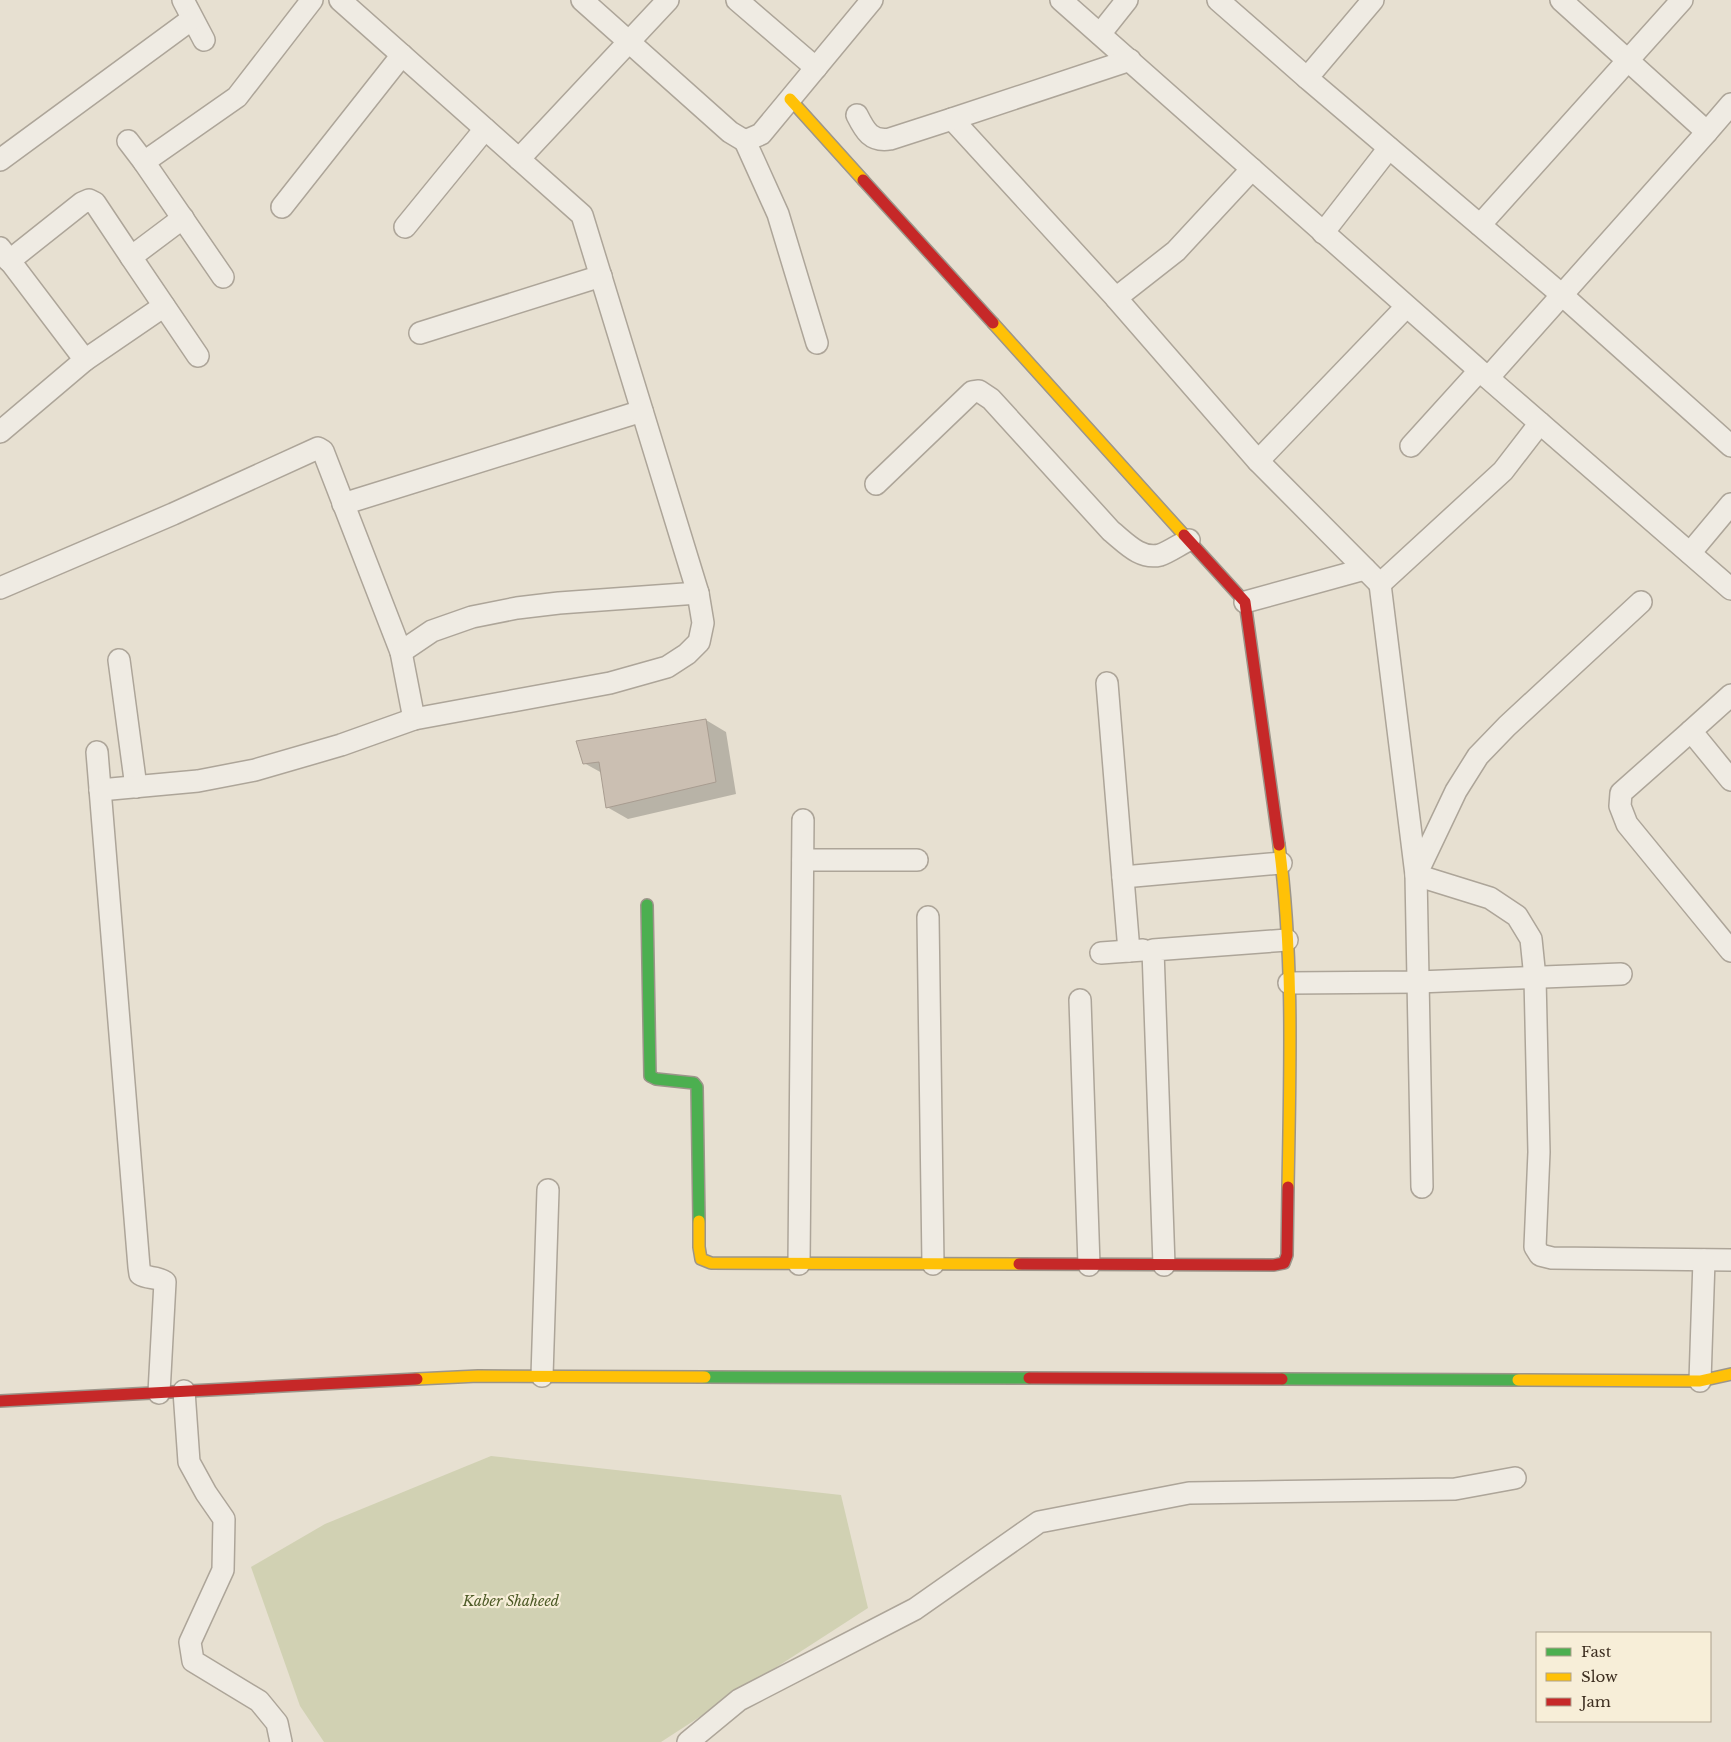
<svg xmlns="http://www.w3.org/2000/svg" width="1731" height="1742" viewBox="0 0 1731 1742" font-family="'Libre Baskerville',serif">
<style>
.cemetery{fill:#d1d1b3}
.shadow{fill:#0003}
.building{fill:#cbbfb2;stroke:#a89c90}
.lines{fill:none;stroke-linecap:round;stroke-linejoin:round}
.street-casing{stroke:#ada599;stroke-width:24}
.fast-casing{stroke:#9c958a;stroke-width:14}
.slow-casing{stroke:#9c958a;stroke-width:14}
.jam-casing{stroke:#9c958a;stroke-width:14}
.street{stroke:#efebe3;stroke-width:21}
.fast{stroke:#4caf50;stroke-width:11}
.slow{stroke:#ffc107;stroke-width:11}
.jam{stroke:#c62828;stroke-width:11}
.labels{text-anchor:middle;stroke-width:4.5;stroke-linejoin:round;paint-order:stroke}
.park-label{font-size:14px;font-style:italic;fill:#4d5a26;stroke:#f7eed8}
</style>
<rect width="100%" height="100%" fill="#e7e0d1"/>
<polygon class="cemetery" points="491,1456 841,1495 868,1608 661,1742 324,1742 300,1706 251,1567 325,1524"/>
<polygon class="shadow" points="706,720 726,732 736,794 628,819 607,807 602,773 584,763"/>
<polygon class="building" points="706,719 716,782 606,808 599,762 583,764 576,741"/>
<g class="lines">
<g class="street-casing">
<g id="street">
<polyline points="183,0 204,40"/>
<polyline points="582,0 730,132 745,141 761,134 872,0"/>
<polyline points="737,0 816,68"/>
<polyline points="1061,0 1488,378 1707,132"/>
<polyline points="1218,0 1307,78"/>
<polyline points="1373,0 1307,78 1562,295 1731,446"/>
<polyline points="1561,0 1707,132 1731,104"/>
<polyline points="1100,34 1127,0"/>
<polyline points="1130,60 952,119 1116,298 1258,461 1380,584 1503,471 1540,423"/>
<path d="M857,115c8,16 14,27 33,24l62,-20"/>
<polyline points="128,141 144,162 237,97 312,0"/>
<polyline points="745,141 778,214 817,343"/>
<polyline points="519,159 668,0"/>
<polyline points="0,160 192,19"/>
<polyline points="144,162 223,277"/>
<polyline points="282,207 402,55"/>
<polyline points="183,218 131,257 198,356"/>
<polyline points="1480,225 1682,0"/>
<polyline points="405,227 485,129"/>
<polyline points="1323,233 1389,148"/>
<polyline points="0,248 85,360 164,306"/>
<polyline points="9,261 82,203 89,200 95,203 131,257"/>
<polyline points="1116,298 1176,251 1252,169"/>
<polyline points="420,333 601,276"/>
<polyline points="1488,378 1731,589"/>
<polyline points="0,432 85,360"/>
<polyline points="1411,446 1479,371"/>
<polyline points="1258,461 1406,307"/>
<path d="M876,484l96,-92 7,-1 12,8 120,132c14,11 29,29 49,24 9,-3 20,-11 29,-15"/>
<polyline points="343,504 642,411"/>
<polyline points="1690,553 1731,504"/>
<polyline points="1380,584 1416,875 1422,1187"/>
<polyline points="0,588 173,514 318,448 323,451 401,652 414,719"/>
<polyline points="1245,602 1365,569"/>
<polyline points="1641,602 1507,726 1478,756 1456,791 1416,875 1490,898 1517,916 1531,939 1535,978 1539,1152 1535,1247 1540,1255 1552,1258 1731,1260"/>
<polyline points="401,652 432,631 472,617 517,608 559,603 698,593"/>
<polyline points="119,660 136,787"/>
<polyline points="1107,683 1129,951"/>
<polyline points="1731,695 1691,731 1731,780"/>
<polyline points="1691,731 1621,793 1620,806 1627,824 1731,951"/>
<path d="M97,752l42,515 1,7c8,5 17,2 25,8l-6,111"/>
<polyline points="100,790 198,781 255,770 341,745 414,719 610,683 667,667 687,654 699,642 703,623 698,593 582,215 340,0"/>
<polyline points="803,860 917,860"/>
<polyline points="1123,877 1281,863"/>
<polyline points="928,917 933,1264"/>
<polyline points="1101,953 1143,950"/>
<polyline points="1289,983 1418,982 1621,974"/>
<polyline points="1080,1000 1089,1265"/>
<polyline points="799,1264 803,820"/>
<polyline points="1164,1265 1153,950 1287,940"/>
<polyline points="542,1376 548,1190"/>
<polyline points="1700,1381 1704,1260"/>
<polyline points="184,1391 189,1462 206,1493 224,1519 223,1570 190,1642 193,1661 259,1701 277,1723 281,1742"/>
<polyline points="688,1742 739,1700 915,1609 1039,1522 1189,1493 1455,1489 1515,1478"/>
</g>
</g>
<g class="fast-casing">
<g id="fast">
<polyline points="647,905 650,1076 656,1079 694,1083 697,1087 699,1221"/>
<polyline points="705,1377 1029,1378"/>
<polyline points="1282,1379 1518,1380"/>
</g>
</g>
<g class="slow-casing">
<g id="slow">
<polyline points="790,99 863,180"/>
<polyline points="993,323 1184,535"/>
<path d="M1279,845c15,113 11,228 9,342"/>
<polyline points="699,1221 699,1247 701,1259 711,1263 1019,1264"/>
<polyline points="417,1379 478,1376 705,1377"/>
<polyline points="1518,1380 1700,1381 1731,1374"/>
</g>
</g>
<g class="jam-casing">
<g id="jam">
<polyline points="863,180 993,323"/>
<polyline points="1184,535 1245,602 1279,845"/>
<polyline points="1019,1264 1274,1265 1284,1263 1287,1255 1288,1187"/>
<polyline points="1029,1378 1282,1379"/>
<polyline points="0,1401 417,1379"/>
</g>
</g>
<use href="#street" class="street"/>
<use href="#fast" class="fast"/>
<use href="#slow" class="slow"/>
<use href="#jam" class="jam"/>
</g>
<g class="labels">
<g class="park-label">
<text x="511" y="1606">Kaber Shaheed</text>
</g>
</g>
<rect x="1536" y="1632" width="175" height="90" fill="#f7eed8" stroke="#ada18e"/>
<rect x="1546" y="1648" width="25" height="8" fill="#4caf50" stroke="#ada18e"/>
<text x="1581" y="1657" font-size="15" fill="#3d2e20">Fast</text>
<rect x="1546" y="1673" width="25" height="8" fill="#ffc107" stroke="#ada18e"/>
<text x="1581" y="1682" font-size="15" fill="#3d2e20">Slow</text>
<rect x="1546" y="1698" width="25" height="8" fill="#c62828" stroke="#ada18e"/>
<text x="1581" y="1707" font-size="15" fill="#3d2e20">Jam</text>
</svg>
